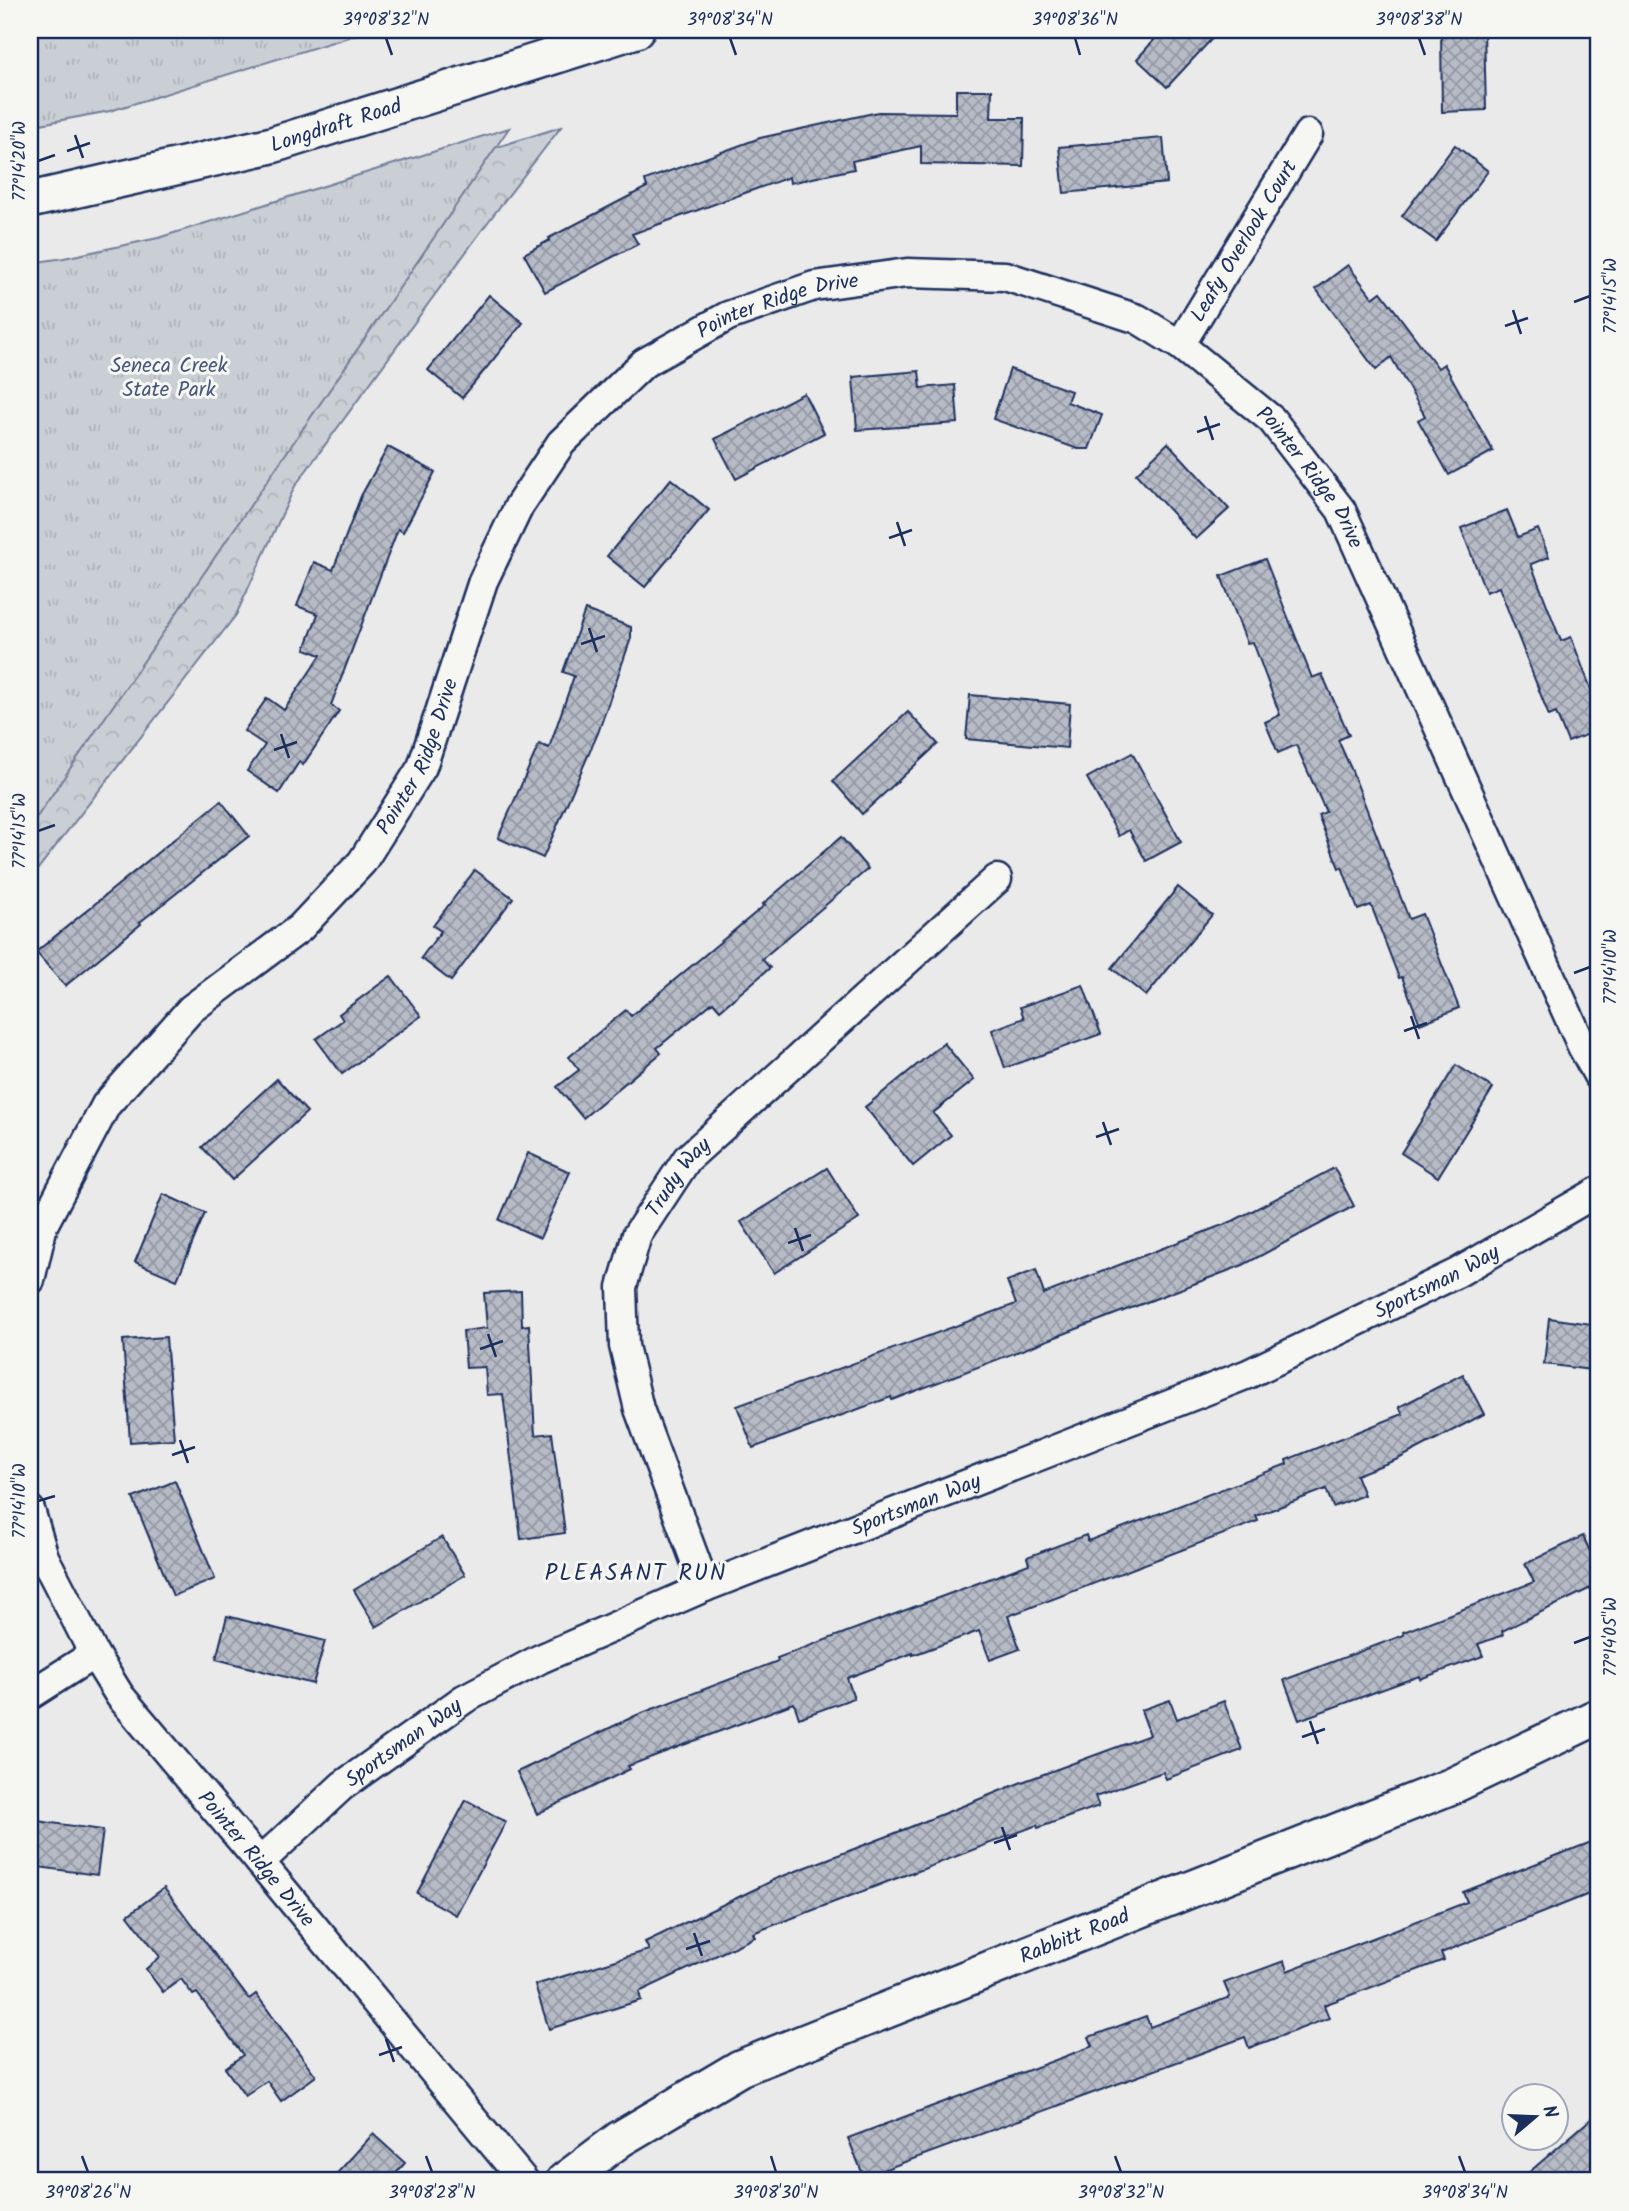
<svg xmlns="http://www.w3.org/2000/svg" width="1629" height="2211" viewBox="0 0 1629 2211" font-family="Kalam,sans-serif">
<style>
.forest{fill:url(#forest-crowns);stroke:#727e9a;stroke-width:2}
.park{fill:url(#park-tufts);stroke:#727e9a;stroke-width:2}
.building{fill:url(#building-cross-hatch);stroke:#1b2f5e;stroke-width:2}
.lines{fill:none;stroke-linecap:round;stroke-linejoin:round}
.minor-casing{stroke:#1b2f5e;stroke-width:33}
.tertiary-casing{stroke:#1b2f5e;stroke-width:40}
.minor{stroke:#f6f6f2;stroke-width:28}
.tertiary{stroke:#f6f6f2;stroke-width:35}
.ticks{fill:none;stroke:#1b2f5e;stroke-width:2.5}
.labels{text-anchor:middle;stroke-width:6;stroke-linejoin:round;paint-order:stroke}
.street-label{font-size:21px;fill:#1b2f5e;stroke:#f6f6f2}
.park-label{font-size:21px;fill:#47577c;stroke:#f6f6f2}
.neighbourhood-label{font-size:23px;letter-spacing:2px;fill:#1b2f5e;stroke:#f6f6f2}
.neatline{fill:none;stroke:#1b2f5e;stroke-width:2.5}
.ticks-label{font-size:18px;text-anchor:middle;fill:#1b2f5e}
</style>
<defs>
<pattern id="forest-crowns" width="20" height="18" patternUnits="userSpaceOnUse" patternTransform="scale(1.75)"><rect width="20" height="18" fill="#caced5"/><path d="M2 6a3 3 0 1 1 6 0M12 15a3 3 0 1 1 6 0" fill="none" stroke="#adb1b9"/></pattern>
<pattern id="park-tufts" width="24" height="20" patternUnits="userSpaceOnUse" patternTransform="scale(1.75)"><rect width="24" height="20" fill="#caced5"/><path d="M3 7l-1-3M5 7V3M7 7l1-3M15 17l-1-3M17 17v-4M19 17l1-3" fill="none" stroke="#adb1b9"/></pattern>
<pattern id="building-cross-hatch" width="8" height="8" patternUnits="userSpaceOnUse" patternTransform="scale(1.75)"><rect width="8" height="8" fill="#b6bbc6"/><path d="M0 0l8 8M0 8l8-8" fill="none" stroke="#9398a4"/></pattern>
</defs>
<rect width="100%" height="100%" fill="#e9eae9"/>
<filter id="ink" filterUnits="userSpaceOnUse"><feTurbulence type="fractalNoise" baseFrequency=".0143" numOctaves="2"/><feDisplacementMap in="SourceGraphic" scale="14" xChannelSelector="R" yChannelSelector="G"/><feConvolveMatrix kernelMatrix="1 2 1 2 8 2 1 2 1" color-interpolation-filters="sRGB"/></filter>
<g filter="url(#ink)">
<polygon class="forest" points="561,127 488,222 295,486 236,615 30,879 30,277 140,259"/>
<g class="park">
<polygon points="30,30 371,30 110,111 30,126"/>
<polygon points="509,128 30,827 30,263 64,258 158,238"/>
</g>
<g class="building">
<polygon points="1163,30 1220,30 1167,87 1137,59"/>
<polygon points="1441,30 1484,30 1486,110 1442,112"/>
<polygon points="956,90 992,90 991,118 1024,118 1023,166 921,164 921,146 852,161 854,169 790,183 789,177 632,234 638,244 545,292 524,254 550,240 549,238 647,187 645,180 760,138 878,112 956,113"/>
<polygon points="1163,138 1167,183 1064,193 1059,147"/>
<polygon points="1455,145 1488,171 1436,241 1402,216"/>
<polygon points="1348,265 1373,298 1381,292 1438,368 1444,364 1493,451 1449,475 1418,420 1425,416 1391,357 1376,370 1316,289"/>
<polygon points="489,295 523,323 462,398 428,370"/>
<polygon points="1010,369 1071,391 1067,402 1102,415 1089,449 1078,449 993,419"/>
<polygon points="919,371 921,388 955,385 958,423 857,430 853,377"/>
<polygon points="804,393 824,433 736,479 715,439"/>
<polygon points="1168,443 1229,509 1196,539 1136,474"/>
<polygon points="388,447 435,472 403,532 398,529 331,705 339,711 303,765 299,762 279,793 247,771 265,745 244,731 267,698 284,710 321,655 305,649 318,614 297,606 314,562 333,570 361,496"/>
<polygon points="671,479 709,510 645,587 607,556"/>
<polygon points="1507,510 1518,537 1538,529 1549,557 1531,564 1561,641 1571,637 1599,710 1599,730 1568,742 1556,713 1549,716 1499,587 1486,592 1461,528"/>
<polygon points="1265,559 1312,678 1322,674 1349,735 1338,740 1352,771 1409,919 1422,914 1459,1008 1420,1024 1402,977 1399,978 1371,905 1358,910 1342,867 1339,868 1318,815 1326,812 1296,745 1278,753 1265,722 1280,715 1253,642 1247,643 1221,576"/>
<polygon points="585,610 631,627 631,638 598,733 543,858 498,838 539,744 549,748 574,676 563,672"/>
<polygon points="970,695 1070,704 1067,748 966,739"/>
<polygon points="908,712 938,744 862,814 833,781"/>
<polygon points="1132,753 1181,842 1146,861 1129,830 1119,836 1087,778"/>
<polygon points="221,801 249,836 140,922 141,924 65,986 36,952"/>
<polygon points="841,837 868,869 762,959 770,968 720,1010 713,1002 657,1048 661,1053 583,1118 557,1087 579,1070 569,1057 626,1010 631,1016 765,905 763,904"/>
<polygon points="475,870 513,898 451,981 421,958 441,931 433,926"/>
<polygon points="1178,887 1212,915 1146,996 1112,968"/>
<polygon points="391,976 421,1016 342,1074 316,1039 343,1020 339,1014"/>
<polygon points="1083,985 1101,1034 1005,1068 992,1030 1024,1018 1020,1007"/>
<polygon points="944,1043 974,1080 933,1113 951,1135 913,1166 865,1107"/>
<polygon points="1456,1065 1493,1088 1438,1177 1401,1153"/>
<polygon points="277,1079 307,1112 232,1180 202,1147"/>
<polygon points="528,1153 570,1172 540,1238 499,1220"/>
<polygon points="827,1168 859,1219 774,1273 741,1222"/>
<polygon points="1334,1168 1354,1206 1243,1265 892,1400 891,1397 753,1448 737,1406 1016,1304 1007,1281 1036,1270 1044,1294 1233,1221"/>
<polygon points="163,1194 205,1213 177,1280 135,1262"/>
<polygon points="521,1291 522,1326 529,1325 535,1435 552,1433 565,1533 521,1539 503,1394 487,1395 485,1367 466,1368 463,1331 487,1328 484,1293"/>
<polygon points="1549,1318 1599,1325 1599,1371 1544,1364"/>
<polygon points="166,1337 174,1439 130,1442 123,1340"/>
<polygon points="1463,1374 1484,1414 1398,1459 1356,1475 1364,1495 1333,1507 1326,1489 1256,1516 1258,1521 1008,1616 1020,1649 990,1660 979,1631 913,1655 913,1653 847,1678 854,1698 799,1718 794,1703 628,1766 630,1769 537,1814 517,1772 637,1715 778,1661 777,1658 1029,1564 1027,1557 1086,1535 1088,1541 1287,1464 1286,1460 1403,1414 1399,1407"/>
<polygon points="175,1481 215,1579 173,1596 133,1498"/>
<polygon points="1583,1536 1599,1571 1599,1584 1502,1631 1503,1635 1478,1644 1483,1656 1420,1679 1419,1676 1299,1720 1284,1680 1404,1635 1403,1632 1534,1582 1525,1564"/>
<polygon points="442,1537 465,1575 376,1627 354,1590"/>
<polygon points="227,1616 325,1641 313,1684 216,1659"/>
<polygon points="1170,1700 1177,1719 1224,1701 1242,1750 1166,1779 1163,1772 1095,1796 1099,1806 1038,1828 1037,1825 913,1873 913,1872 753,1933 755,1937 639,1992 641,2000 549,2029 535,1985 649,1950 645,1942 770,1882 770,1881 888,1836 1022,1782 1150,1735 1141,1710"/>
<polygon points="466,1800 506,1822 456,1915 417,1893"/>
<polygon points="30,1820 103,1830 97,1875 30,1866"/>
<polygon points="1599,1839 1599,1890 1441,1953 1444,1960 1324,2005 1329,2018 1249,2048 1245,2037 864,2177 848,2138 1093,2046 1089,2037 1146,2016 1150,2027 1230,1997 1224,1983 1284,1961 1287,1971 1467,1902 1463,1892"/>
<polygon points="164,1888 249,1999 256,1994 316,2076 281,2101 267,2081 245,2096 225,2068 243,2055 197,1993 193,1995 181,1979 163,1992 146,1969 160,1957 128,1915"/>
<polygon points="1599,2112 1599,2181 1519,2181"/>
<polygon points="373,2134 405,2163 389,2181 330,2181"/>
</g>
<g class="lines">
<g class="minor-casing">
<g id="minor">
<path id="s1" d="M1180,345l128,-211"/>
<path id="s2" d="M30,1280l13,-55 63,-120 85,-96 109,-81 62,-66 60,-95 61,-186 36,-75 42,-63 83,-80 84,-47 86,-30 93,-13 98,3 133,43 42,26 92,75 69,90 241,536 17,31"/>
<path id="s3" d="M30,1510l14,47 50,97 26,42 140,166 264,319"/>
<path id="s4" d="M705,1587l-66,-178 -15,-63 -2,-59 15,-52 50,-76 310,-280"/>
<polyline points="30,1695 94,1654"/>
<path id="s5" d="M260,1862l82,-76 122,-87 76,-40 165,-72 543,-213 209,-101 142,-82"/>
</g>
</g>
<g class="tertiary-casing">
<g id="tertiary">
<path id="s6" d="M30,200l242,-55 364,-115"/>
<path id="s7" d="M564,2181l56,-42 120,-71 712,-282 147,-70"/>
</g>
</g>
<use href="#minor" class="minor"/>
<use href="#tertiary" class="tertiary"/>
</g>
</g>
<path class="ticks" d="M386,38l6,17M730,38l6,17M1075,38l5,17M1419,38l6,17M75,135l8,23M67,151l23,-8M38,161l17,-6M1574,302l16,-6M1513,310l8,24M1505,326l23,-8M1205,416l8,24M1197,432l23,-8M897,522l8,24M889,538l23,-8M589,628l8,24M581,644l24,-8M281,734l8,24M274,750l23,-8M38,831l17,-6M1574,973l16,-6M1411,1016l8,23M1404,1031l23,-8M1103,1122l8,23M1096,1137l23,-8M795,1228l8,23M788,1243l23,-8M488,1334l8,23M480,1349l23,-8M180,1440l8,23M172,1455l23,-8M38,1501l17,-5M1574,1643l16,-6M1310,1721l8,23M1302,1737l23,-8M1002,1827l8,23M994,1843l23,-8M694,1933l8,23M686,1949l24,-8M386,2039l8,23M379,2055l23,-8M82,2156l6,16M426,2156l6,16M771,2156l5,16M1115,2156l6,16M1459,2156l6,16"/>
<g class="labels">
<g class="street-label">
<text dy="7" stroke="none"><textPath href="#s6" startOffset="315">Longdraft Road</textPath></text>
<text dy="7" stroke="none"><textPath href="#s1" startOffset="122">Leafy Overlook Court</textPath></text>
<text dy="7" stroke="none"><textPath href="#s2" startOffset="1276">Pointer Ridge Drive</textPath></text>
<text dy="7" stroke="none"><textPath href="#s2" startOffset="1885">Pointer Ridge Drive</textPath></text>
<text dy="7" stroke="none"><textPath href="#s2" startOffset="667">Pointer Ridge Drive</textPath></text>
<text dy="7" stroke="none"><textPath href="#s4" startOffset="439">Trudy Way</textPath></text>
<text dy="7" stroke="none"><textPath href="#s5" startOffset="1321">Sportsman Way</textPath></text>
<text dy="7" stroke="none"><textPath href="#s5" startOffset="754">Sportsman Way</textPath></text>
<text dy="7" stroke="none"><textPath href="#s5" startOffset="187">Sportsman Way</textPath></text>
<text dy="7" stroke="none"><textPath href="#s3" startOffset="420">Pointer Ridge Drive</textPath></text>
<text dy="7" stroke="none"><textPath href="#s7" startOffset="569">Rabbitt Road</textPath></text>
</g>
<g class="park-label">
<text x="169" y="372">Seneca Creek<tspan x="169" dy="24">State Park</tspan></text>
</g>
<g class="neighbourhood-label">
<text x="636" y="1580">PLEASANT RUN</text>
</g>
</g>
<rect width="1629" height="2211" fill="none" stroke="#f6f6f2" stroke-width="77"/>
<g transform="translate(1535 2117) rotate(71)"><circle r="33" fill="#f6f6f2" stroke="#9ea6b7" stroke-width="2"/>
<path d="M0-5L12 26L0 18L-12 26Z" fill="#1b2f5e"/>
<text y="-10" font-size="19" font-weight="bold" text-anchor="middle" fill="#1b2f5e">N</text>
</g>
<rect x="38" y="38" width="1552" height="2134" class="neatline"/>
<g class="ticks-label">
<text x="386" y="25">39°08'32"N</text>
<text x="730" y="25">39°08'34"N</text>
<text x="1075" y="25">39°08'36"N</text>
<text x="1419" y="25">39°08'38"N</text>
<text transform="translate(19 161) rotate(-90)" y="6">77°14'20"W</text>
<text transform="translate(1610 296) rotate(-90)" y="6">77°14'15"W</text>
<text transform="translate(19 831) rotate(-90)" y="6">77°14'15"W</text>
<text transform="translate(1610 967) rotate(-90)" y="6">77°14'10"W</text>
<text transform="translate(19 1501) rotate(-90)" y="6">77°14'10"W</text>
<text transform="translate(1610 1637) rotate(-90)" y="6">77°14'05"W</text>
<text x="88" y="2198">39°08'26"N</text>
<text x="432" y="2198">39°08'28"N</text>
<text x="776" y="2198">39°08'30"N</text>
<text x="1121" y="2198">39°08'32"N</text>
<text x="1465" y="2198">39°08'34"N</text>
</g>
</svg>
